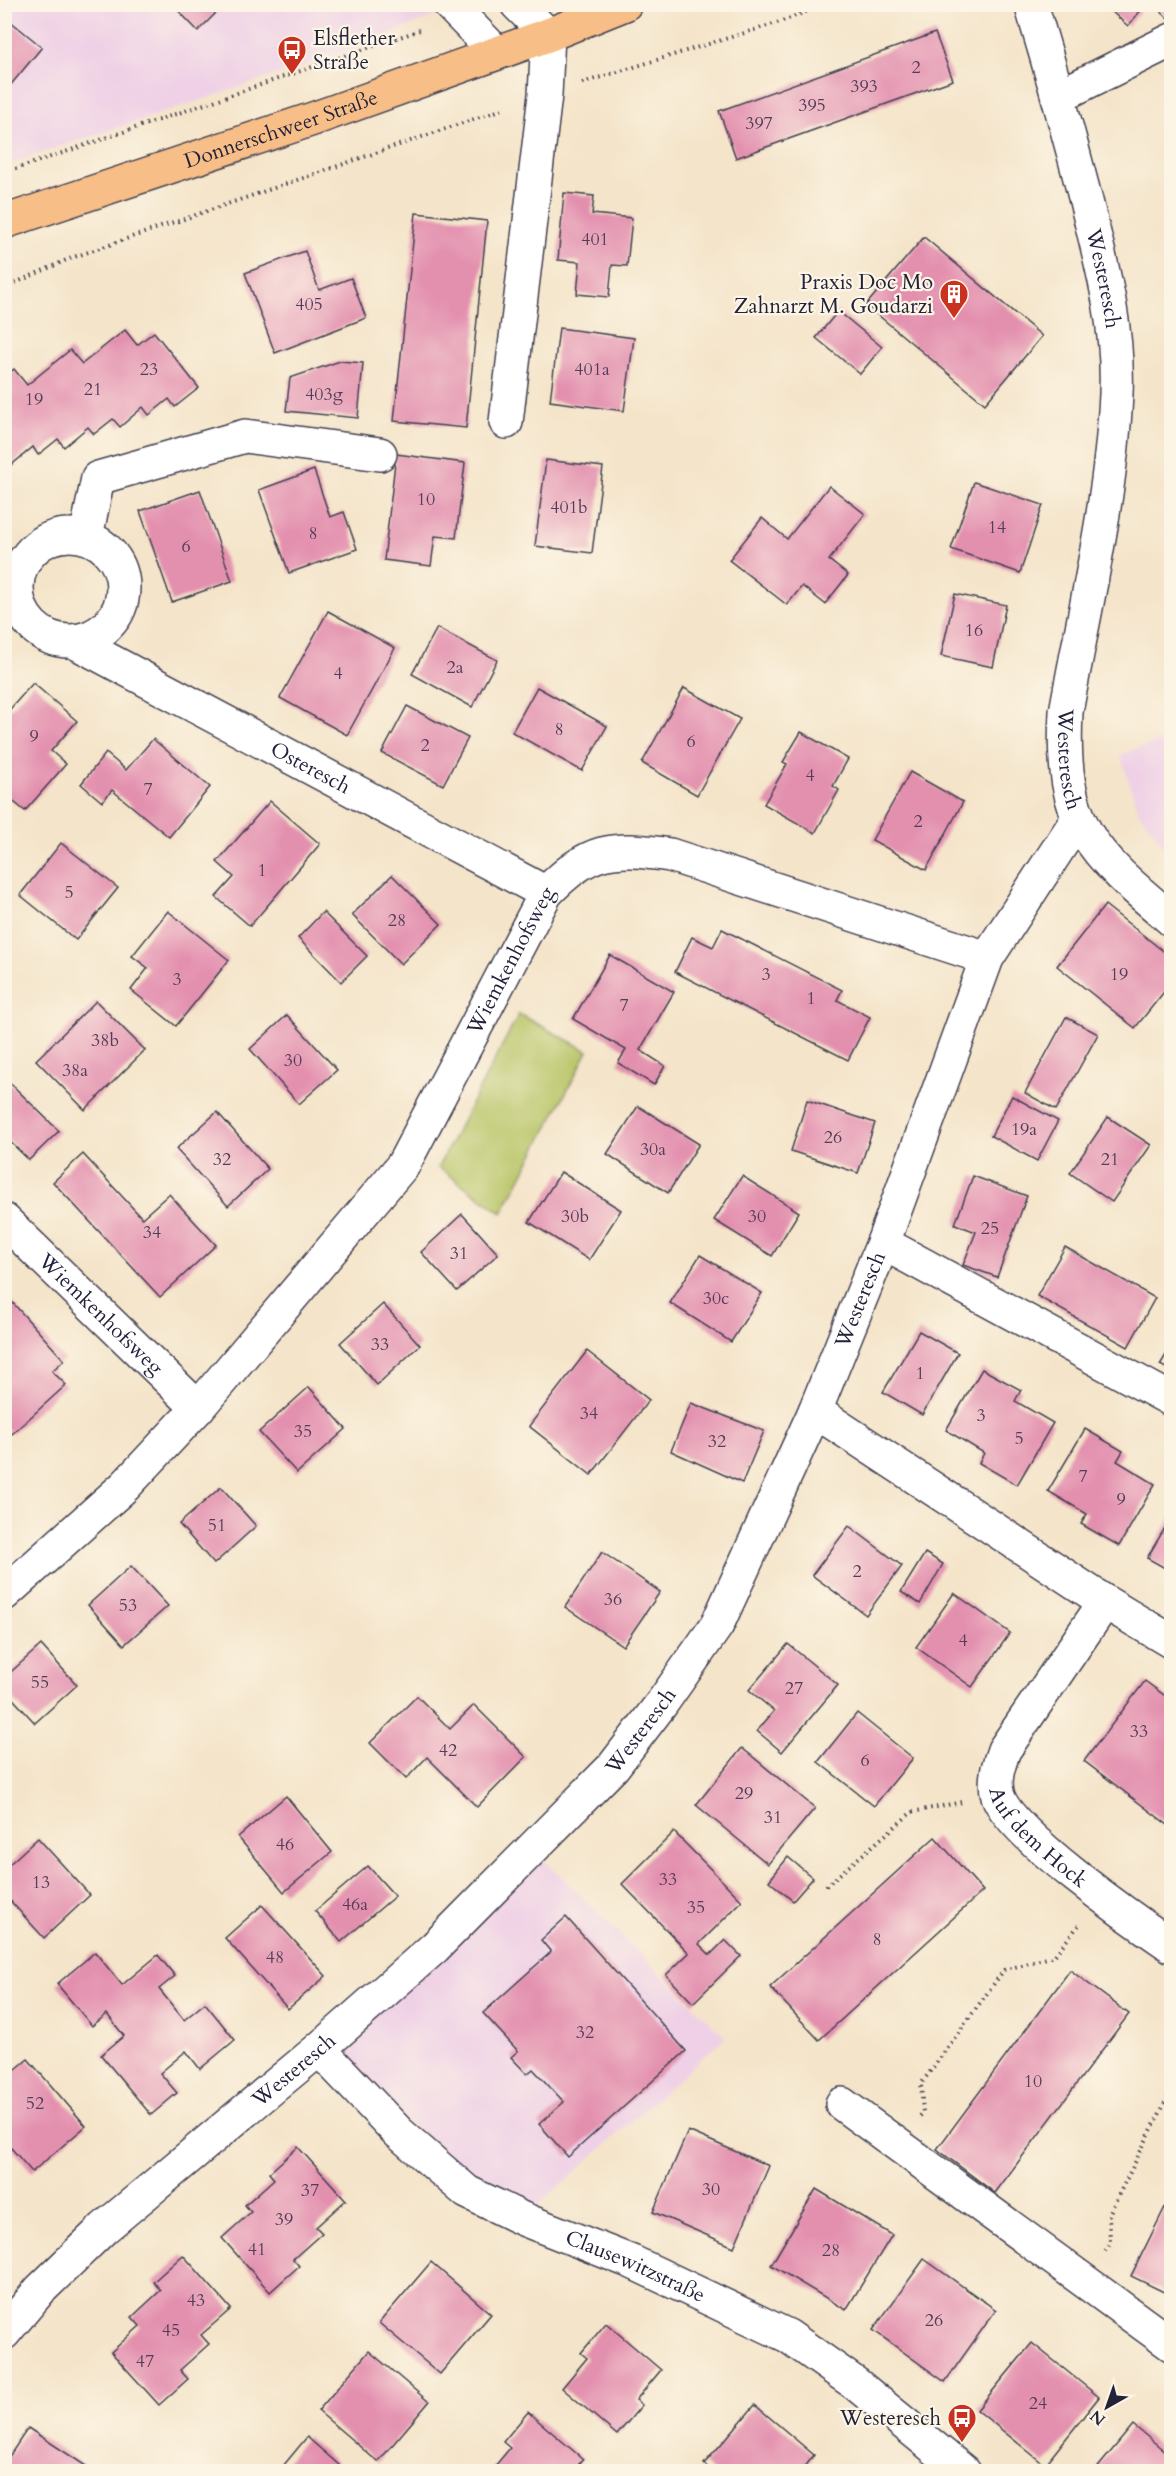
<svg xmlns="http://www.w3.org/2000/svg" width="1176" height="2476" viewBox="0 0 1176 2476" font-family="Cardo,serif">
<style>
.built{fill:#efd0e6}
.green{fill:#b8c466;stroke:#6d7350;stroke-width:1.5}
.building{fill:#e390af}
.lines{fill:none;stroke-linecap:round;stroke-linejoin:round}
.minor-casing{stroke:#423f50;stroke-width:36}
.major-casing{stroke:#423f50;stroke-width:36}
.path{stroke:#423f50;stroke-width:4;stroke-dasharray:1.5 4.5;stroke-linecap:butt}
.minor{stroke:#fff;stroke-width:33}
.major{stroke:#f7be87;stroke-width:33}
.labels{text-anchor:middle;stroke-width:4.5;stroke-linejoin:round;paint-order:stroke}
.number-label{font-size:18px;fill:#523e58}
.poi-label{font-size:21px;fill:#22223b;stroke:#fcf5e5;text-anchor:end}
.street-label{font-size:21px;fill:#22223b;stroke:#fcf5e5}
</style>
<rect width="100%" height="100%" fill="#fcf5e5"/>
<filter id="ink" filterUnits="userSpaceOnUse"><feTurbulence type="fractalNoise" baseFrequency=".0167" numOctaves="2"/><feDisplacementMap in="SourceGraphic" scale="12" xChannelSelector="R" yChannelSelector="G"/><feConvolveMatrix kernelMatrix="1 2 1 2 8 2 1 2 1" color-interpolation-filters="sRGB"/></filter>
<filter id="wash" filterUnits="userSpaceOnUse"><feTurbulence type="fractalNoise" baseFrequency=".008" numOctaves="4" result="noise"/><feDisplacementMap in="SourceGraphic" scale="24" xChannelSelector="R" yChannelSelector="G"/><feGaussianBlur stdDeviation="1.35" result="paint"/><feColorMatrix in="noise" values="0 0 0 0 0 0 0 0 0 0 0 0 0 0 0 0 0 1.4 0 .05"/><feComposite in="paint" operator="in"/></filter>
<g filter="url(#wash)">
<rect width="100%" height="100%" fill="#f4e4c9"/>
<g class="built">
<polygon points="4,5 464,5 333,56 5,165"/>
<polygon points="1171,738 1172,738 1171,856 1139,812 1120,754"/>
<polygon points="533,1849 725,2037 523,2219 319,2049"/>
</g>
<polygon class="green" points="519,1014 588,1051 502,1213 438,1167"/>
<g id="blocks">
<g class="building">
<polygon points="172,4 225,4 198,31"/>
<polygon points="1103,4 1146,4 1128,26"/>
<polygon points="1152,4 1172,4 1172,14 1168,18"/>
<polygon points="4,16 42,47 4,93"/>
<polygon points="935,33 953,80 736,158 719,111"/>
<polygon points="564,193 594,196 592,214 632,218 627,266 612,265 609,297 577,294 580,262 558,260"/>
<polygon points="416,213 487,221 466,428 394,421"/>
<polygon points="924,237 1042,336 985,404 866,305"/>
<polygon points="305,251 319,290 351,278 366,318 275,353 245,273"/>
<polygon points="838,311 882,347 860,374 816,338"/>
<polygon points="559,328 634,338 624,411 550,401"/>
<polygon points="125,330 137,345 154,332 199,388 175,407 169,399 149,415 143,407 120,427 113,419 94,434 88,427 64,447 58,439 38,455 33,447 9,467 4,461 4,377 14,369 27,385 70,350 82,364"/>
<polygon points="340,361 363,363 358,418 286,411 290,378"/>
<polygon points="396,454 465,463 456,538 435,536 431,566 384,560"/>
<polygon points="546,460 603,467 592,553 535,546"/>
<polygon points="314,470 330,517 344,512 357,549 289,573 259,490"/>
<polygon points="974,482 1043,505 1020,573 951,549"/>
<polygon points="829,486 865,514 829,560 848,575 825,604 802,586 787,605 729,560 762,518 787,539"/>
<polygon points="200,490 232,581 172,602 140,511"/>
<polygon points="955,594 1006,605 993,667 941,656"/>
<polygon points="328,611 395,648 347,735 280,698"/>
<polygon points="437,628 497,660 472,707 412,674"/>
<polygon points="33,683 77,721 51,751 66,764 25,811 4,794 4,716"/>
<polygon points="537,687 607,726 582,771 512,732"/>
<polygon points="684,688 740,719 697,795 642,763"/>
<polygon points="407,706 468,738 443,785 382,753"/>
<polygon points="801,732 848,759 833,786 839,790 815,833 764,804 787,764 783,762"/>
<polygon points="153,739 210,787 169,837 112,790 102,802 81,784 106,753 126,770"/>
<polygon points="910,772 963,802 926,870 872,840"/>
<polygon points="270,801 320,844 250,926 216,897 234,877 217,862"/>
<polygon points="61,843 118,888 76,940 20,895"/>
<polygon points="392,875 441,924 401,964 352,915"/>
<polygon points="1105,905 1172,958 1172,982 1135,1028 1057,966"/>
<polygon points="168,911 229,960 176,1026 131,990 148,968 132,956"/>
<polygon points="323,912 367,956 341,982 298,938"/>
<polygon points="722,929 842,990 837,1000 870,1017 848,1060 675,972 692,937 713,947"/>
<polygon points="610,955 674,992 640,1050 665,1066 654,1085 618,1063 626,1050 573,1019"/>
<polygon points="96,1001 145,1050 85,1110 36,1060"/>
<polygon points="287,1015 337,1070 299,1104 250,1049"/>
<polygon points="1066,1017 1098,1034 1056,1110 1025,1093"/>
<polygon points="9,1082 59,1131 29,1160 4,1136 4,1086"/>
<polygon points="1012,1096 1058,1121 1037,1161 991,1136"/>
<polygon points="807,1100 875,1123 858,1173 791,1151"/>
<polygon points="638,1106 699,1144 668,1193 607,1154"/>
<polygon points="217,1112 268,1169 228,1206 176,1149"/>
<polygon points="1108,1117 1151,1145 1112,1202 1070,1173"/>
<polygon points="83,1154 142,1218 169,1194 216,1245 160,1297 53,1182"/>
<polygon points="561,1172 621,1210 589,1260 529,1222"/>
<polygon points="742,1176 799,1212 772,1256 714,1220"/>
<polygon points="973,1176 1027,1196 997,1277 963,1265 976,1232 955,1224"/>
<polygon points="462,1214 498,1254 457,1291 421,1252"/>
<polygon points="1065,1247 1155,1298 1128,1347 1037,1296"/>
<polygon points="700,1255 762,1293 731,1342 670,1303"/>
<polygon points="12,1302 64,1360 52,1371 66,1385 12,1434 4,1426 4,1310"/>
<polygon points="383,1304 420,1345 377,1385 340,1343"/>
<polygon points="919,1331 958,1353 922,1415 883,1392"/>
<polygon points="1172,1345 1172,1371 1160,1365"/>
<polygon points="587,1351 649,1400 591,1475 529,1426"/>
<polygon points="982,1369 1021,1390 1015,1401 1053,1423 1017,1485 979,1463 984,1453 946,1430"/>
<polygon points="309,1387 346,1429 297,1473 259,1432"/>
<polygon points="691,1403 764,1431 742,1483 671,1451"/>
<polygon points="1085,1429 1123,1451 1117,1461 1155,1484 1119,1546 1081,1524 1087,1514 1048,1491"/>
<polygon points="221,1487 256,1526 214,1564 179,1524"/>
<polygon points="1172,1516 1172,1572 1147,1558"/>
<polygon points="849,1526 902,1566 866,1615 812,1575"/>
<polygon points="602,1552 660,1592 623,1646 565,1607"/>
<polygon points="925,1553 943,1564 920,1604 901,1592"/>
<polygon points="131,1566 168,1606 124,1645 88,1605"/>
<polygon points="954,1593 1010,1633 972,1687 916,1647"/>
<polygon points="788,1644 838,1685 782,1752 757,1731 774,1711 749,1690"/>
<polygon points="41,1645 77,1685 35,1723 4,1689 4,1678"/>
<polygon points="1145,1681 1172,1701 1172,1828 1084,1761"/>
<polygon points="417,1696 450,1729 474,1705 526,1757 477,1807 427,1757 406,1779 370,1743"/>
<polygon points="857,1713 913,1758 874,1806 818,1762"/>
<polygon points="742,1748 815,1808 768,1864 696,1805"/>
<polygon points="286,1796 332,1852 284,1892 238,1837"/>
<polygon points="674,1832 742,1901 699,1944 710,1955 725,1940 741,1956 693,2003 666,1975 689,1953 622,1884"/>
<polygon points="935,1837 983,1891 819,2040 770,1987"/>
<polygon points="38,1838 90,1895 44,1938 4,1894 4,1869"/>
<polygon points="788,1857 813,1878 793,1901 769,1881"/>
<polygon points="368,1866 395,1896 341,1942 315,1911"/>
<polygon points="262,1905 326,1976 288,2009 225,1938"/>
<polygon points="566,1917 686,2051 568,2157 539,2124 564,2102 533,2069 527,2074 511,2057 518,2051 483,2013 551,1952 541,1940"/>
<polygon points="95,1952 122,1985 158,1955 175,1976 159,1989 184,2020 205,2003 235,2040 200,2069 186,2051 160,2073 177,2093 151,2115 101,2055 124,2036 107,2014 92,2026 57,1984"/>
<polygon points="1070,1970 1129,2014 995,2193 937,2149"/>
<polygon points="28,2059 86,2126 32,2172 4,2140 4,2079"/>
<polygon points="688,2131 769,2166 734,2247 653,2212"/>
<polygon points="298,2147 346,2200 316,2227 322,2233 293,2259 299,2266 270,2292 222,2238 251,2212 245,2205 274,2179 269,2173"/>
<polygon points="816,2189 892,2235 846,2310 771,2265"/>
<polygon points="1172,2193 1172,2296 1131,2276"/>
<polygon points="183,2255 231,2309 201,2335 209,2344 180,2370 188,2379 159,2405 111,2352 140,2326 132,2317 161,2290 153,2282"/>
<polygon points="924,2259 996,2310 945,2382 873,2330"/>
<polygon points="431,2262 491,2314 440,2374 379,2323"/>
<polygon points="606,2323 661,2370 636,2400 642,2405 617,2435 562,2388 587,2358 581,2353"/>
<polygon points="1032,2343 1099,2397 1045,2465 977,2410"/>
<polygon points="369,2351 429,2402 378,2462 318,2411"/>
<polygon points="755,2405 814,2455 801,2472 713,2472 704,2464"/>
<polygon points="528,2412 583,2459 573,2472 490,2472 510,2448 503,2442"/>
<polygon points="1133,2425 1172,2457 1172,2472 1094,2472"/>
<polygon points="28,2428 86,2466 83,2472 4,2472 4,2464"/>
<polygon points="307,2437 347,2472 278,2472"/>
</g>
</g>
</g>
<g filter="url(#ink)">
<use href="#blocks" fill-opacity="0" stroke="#423f50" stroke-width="1.5"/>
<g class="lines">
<g class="minor-casing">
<g id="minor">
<polyline points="449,4 497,53"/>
<path id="s1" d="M1031,4c20,66 38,131 55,197 16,65 33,125 30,193 -5,107 -31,213 -50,318 -6,113 24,139 106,208"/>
<polyline points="1059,96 1172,40"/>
<polyline points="506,422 545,95 548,35 517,4"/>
<circle cx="70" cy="588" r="53"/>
<polyline points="86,537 98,478 245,436 380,454"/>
<path id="s2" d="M75,642l471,251"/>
<path id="s3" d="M4,1220l194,188"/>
<polyline points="883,1243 1172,1400"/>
<polyline points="815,1411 1105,1602 1172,1642"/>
<path id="s4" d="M4,1594l121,-108 73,-78 205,-243 143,-272c43,-44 64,-47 124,-38l317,103"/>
<path id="s5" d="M1105,1602l-101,148c-5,14 -11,30 -6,46 12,38 137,125 174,150"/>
<path id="s6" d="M319,2049l79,83 69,60 56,27 109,43 156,74 68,48 108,88"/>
<polyline points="842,2104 1172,2345"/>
<path id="s7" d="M4,2333l36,-43 64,-62 215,-179 116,-102 178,-180 49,-64 55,-78 98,-214 68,-168 104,-285 90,-138"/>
</g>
</g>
<g class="major-casing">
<g id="major">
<path id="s8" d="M4,222l309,-103 235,-84 77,-31"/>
</g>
</g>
<g class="path">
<polyline points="582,83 780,22 826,4"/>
<polyline points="4,173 423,29"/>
<polyline points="4,288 71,258 506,108"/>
<polyline points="826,1886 912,1812 962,1802"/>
<polyline points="920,2116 923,2113 921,2084 1004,1970 1054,1956 1079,1925"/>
<polyline points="1105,2251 1110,2244 1109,2214 1172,2089"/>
</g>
<use href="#minor" class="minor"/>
<use href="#major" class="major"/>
</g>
</g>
<defs>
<g id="bus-pin" transform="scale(1.5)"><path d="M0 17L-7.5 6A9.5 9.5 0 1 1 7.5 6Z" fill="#c8321e" stroke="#fcf5e5"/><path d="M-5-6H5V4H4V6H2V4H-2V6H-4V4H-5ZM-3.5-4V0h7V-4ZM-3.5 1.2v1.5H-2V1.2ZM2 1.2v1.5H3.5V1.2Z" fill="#fff"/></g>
<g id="building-pin" transform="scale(1.5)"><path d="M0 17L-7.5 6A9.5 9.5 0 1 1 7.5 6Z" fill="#c8321e" stroke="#fcf5e5"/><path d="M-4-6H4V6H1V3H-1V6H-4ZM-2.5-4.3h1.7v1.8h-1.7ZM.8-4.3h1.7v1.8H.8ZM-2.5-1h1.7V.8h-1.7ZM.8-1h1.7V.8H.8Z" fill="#fff"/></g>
</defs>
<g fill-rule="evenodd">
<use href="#bus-pin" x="292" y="50"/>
<use href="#building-pin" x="954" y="294"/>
<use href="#bus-pin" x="962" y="2418"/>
</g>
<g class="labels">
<g class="number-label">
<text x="916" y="73">2</text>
<text x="864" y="92">393</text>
<text x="812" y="111">395</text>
<text x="759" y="129">397</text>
<text x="595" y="245">401</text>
<text x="309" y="310">405</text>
<text x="149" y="375">23</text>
<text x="592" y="375">401a</text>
<text x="93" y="395">21</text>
<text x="324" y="400">403g</text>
<text x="34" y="405">19</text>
<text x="426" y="505">10</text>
<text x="569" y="513">401b</text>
<text x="997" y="533">14</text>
<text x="313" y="539">8</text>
<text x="186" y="552">6</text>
<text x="974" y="636">16</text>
<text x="455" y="673">2a</text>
<text x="338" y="679">4</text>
<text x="559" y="735">8</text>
<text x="34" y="742">9</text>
<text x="691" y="747">6</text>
<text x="425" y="751">2</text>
<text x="810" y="781">4</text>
<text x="148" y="795">7</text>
<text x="918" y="827">2</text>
<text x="262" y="876">1</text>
<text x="69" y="898">5</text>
<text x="397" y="926">28</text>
<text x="766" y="980">3</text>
<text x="1119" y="980">19</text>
<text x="177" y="985">3</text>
<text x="811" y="1004">1</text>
<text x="624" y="1011">7</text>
<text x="105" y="1046">38b</text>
<text x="293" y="1066">30</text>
<text x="75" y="1076">38a</text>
<text x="1024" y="1135">19a</text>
<text x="833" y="1143">26</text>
<text x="653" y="1155">30a</text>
<text x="222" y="1165">32</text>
<text x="1110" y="1165">21</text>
<text x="575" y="1222">30b</text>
<text x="757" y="1222">30</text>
<text x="990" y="1234">25</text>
<text x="152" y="1238">34</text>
<text x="459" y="1259">31</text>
<text x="716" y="1304">30c</text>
<text x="380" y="1350">33</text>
<text x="920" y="1379">1</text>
<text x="589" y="1419">34</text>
<text x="981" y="1421">3</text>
<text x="303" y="1437">35</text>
<text x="1019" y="1444">5</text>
<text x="717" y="1447">32</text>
<text x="1083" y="1482">7</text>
<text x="1121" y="1505">9</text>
<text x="217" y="1531">51</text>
<text x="857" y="1577">2</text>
<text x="613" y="1605">36</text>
<text x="128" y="1611">53</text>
<text x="963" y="1646">4</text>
<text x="40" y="1688">55</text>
<text x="794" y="1694">27</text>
<text x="1139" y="1737">33</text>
<text x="448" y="1756">42</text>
<text x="865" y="1766">6</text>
<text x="744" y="1799">29</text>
<text x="773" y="1823">31</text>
<text x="285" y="1850">46</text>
<text x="668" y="1885">33</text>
<text x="41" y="1888">13</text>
<text x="355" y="1910">46a</text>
<text x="696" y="1913">35</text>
<text x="877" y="1945">8</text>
<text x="275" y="1963">48</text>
<text x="585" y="2038">32</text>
<text x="1033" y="2087">10</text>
<text x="35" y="2109">52</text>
<text x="711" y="2195">30</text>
<text x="310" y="2196">37</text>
<text x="284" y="2225">39</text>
<text x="257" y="2255">41</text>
<text x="831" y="2256">28</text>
<text x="196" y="2306">43</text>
<text x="934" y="2326">26</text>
<text x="171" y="2336">45</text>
<text x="145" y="2367">47</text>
<text x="1038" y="2409">24</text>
</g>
<g class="poi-label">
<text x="313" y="45" text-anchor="start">Elsflether<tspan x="313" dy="24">Straße</tspan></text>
<text x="933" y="289">Praxis Doc Mo<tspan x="933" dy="24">Zahnarzt M. Goudarzi</tspan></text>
<text x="941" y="2425">Westeresch</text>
</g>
<g class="street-label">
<text dy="7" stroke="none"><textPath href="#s8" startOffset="292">Donnerschweer Straße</textPath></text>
<text dy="7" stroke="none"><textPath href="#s1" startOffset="284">Westeresch</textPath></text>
<text dy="7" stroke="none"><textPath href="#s1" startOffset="770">Westeresch</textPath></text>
<text dy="7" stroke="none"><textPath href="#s2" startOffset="267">Osteresch</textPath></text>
<text dy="7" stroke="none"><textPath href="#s4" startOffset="818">Wiemkenhofsweg</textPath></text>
<text dy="7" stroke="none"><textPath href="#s7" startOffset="1364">Westeresch</textPath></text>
<text dy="7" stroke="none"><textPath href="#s3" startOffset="135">Wiemkenhofsweg</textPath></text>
<text dy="7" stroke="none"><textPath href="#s7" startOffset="878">Westeresch</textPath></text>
<text dy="7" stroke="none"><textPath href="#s5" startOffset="284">Auf dem Hock</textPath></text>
<text dy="7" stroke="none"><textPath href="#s7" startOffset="392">Westeresch</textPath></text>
<text dy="7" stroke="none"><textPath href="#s6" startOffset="390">Clausewitzstraße</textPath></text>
</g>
</g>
<rect width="1176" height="2476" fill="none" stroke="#fcf5e5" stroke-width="24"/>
<g transform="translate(1107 2407) rotate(220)" stroke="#fcf5e5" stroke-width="4.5" paint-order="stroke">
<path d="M0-4.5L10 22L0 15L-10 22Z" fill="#22223b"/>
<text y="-9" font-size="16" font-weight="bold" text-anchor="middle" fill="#22223b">N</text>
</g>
</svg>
